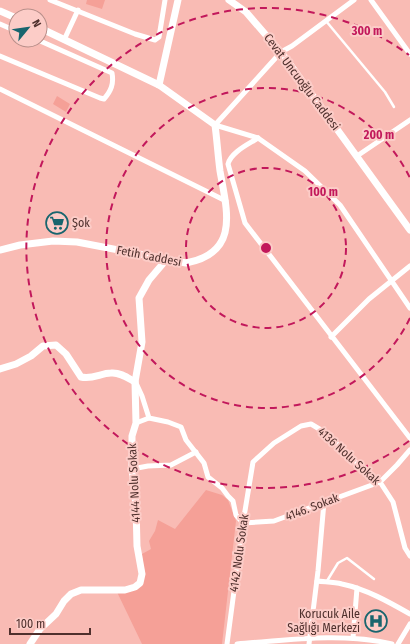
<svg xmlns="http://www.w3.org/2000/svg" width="410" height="644" viewBox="0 0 410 644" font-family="'Fira Sans Condensed',sans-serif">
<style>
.green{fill:#f5a097}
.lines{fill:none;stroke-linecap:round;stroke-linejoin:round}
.lane{stroke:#fff;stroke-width:2.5}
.street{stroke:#fff;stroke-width:5}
.secondary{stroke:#fff;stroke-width:7}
.ring{fill:none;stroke:#c2185b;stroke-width:2;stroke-dasharray:7 5}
.labels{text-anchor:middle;stroke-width:4;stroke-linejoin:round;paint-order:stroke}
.street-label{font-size:12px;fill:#4f302d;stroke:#fcccc7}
.poi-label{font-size:12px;fill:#4f302d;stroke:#fcccc7;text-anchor:start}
.centre{fill:#c2185b;stroke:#fcccc7;stroke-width:2}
.ring-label{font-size:12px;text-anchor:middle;font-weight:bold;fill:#c2185b;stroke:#fcccc7;stroke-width:4;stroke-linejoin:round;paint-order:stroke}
</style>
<rect width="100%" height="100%" fill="#f9bbb4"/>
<g class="green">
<polygon points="87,0 105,0 102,9 86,4"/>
<polygon points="57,96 70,104 66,112 53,104"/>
<polygon points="206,490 222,495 228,500 236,521 222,644 142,644 117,592 135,588 143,562 142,554 151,549 149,541 155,531 158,520 175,529"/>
</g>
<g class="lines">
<g class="lane">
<polyline points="326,21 385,92 394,107"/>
<polyline points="327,581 338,563 347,558 374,579"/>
</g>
<g class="street">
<polyline points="50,0 135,34 155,40 159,37 165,0"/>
<polyline points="354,0 292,46 281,52 215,125 258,138 305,171 340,205 410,308"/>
<polyline points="371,0 410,54"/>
<polyline points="0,24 16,31"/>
<polyline points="64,40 78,10"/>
<path d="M0,56l100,42 4,1c7,-8 10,-15 8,-26l-74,-33"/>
<polyline points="0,89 226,201"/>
<path d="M258,138c-9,6 -27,14 -30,26l17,59 165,215"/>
<polyline points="357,156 410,120"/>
<polyline points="331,337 369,299 410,266"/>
<polyline points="136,383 142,396 149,418 168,422 181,427 186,440 204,463 208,477 222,488 228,496 233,501 236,515 243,523 274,521 380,482 397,465 410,450"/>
<polyline points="136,423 149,418"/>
<polyline points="132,469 148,466 171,465 196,452"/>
<path d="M317,581c8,1 17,1 25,3 24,5 47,18 68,30"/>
<polyline points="353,638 357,588"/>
<polyline points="227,644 243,523 253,462 274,443 301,426 311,424 326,433 364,470 380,482 393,502 405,548 410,556"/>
<path d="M237,644c51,-4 106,-12 155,0"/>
<polyline points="309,644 318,571 324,502"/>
<polyline points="398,644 410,624"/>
</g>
<g class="secondary">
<polyline points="229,0 246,12 284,56 410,230"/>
<polyline points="0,11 16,18"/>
<polyline points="159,85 178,0"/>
<path d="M0,250l20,-5 33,-4 24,1 109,21c54,-10 41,-52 34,-92 -2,-15 -3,-31 -5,-46l-56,-40 -119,-57"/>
<path d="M0,369l16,-5 15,-8 12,-10 13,-1 10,9 15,23c11,3 20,-4 30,-4 9,-1 17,5 24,9"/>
<polyline points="30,644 40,629 56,614 64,601 71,594 81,590 125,590 135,587 140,583 142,574 137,546 136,506 132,469 132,436 136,423 135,382 142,342 139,298 149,280 166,260"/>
</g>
</g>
<g class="ring">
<circle cx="266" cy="248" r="80"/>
<path d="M410 318A160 160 0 1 1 410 178"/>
<path d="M409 441A240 240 0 1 1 409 55"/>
</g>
<defs>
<g id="supermarket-ring" transform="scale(1.15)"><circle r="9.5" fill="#fcccc7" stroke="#18656e" stroke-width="1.5"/><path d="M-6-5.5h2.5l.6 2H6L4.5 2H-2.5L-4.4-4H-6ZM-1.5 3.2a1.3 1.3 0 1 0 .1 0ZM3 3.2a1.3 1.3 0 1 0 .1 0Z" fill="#18656e"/></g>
<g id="hospital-ring" transform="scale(1.15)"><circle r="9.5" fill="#fcccc7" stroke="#18656e" stroke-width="1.5"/><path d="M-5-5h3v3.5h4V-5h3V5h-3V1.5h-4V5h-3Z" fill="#18656e"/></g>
</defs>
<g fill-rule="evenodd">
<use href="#supermarket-ring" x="57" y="223"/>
<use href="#hospital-ring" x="376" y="621"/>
</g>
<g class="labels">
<g class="street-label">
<text transform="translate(302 82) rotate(53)" y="4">Cevat Uncuoğlu Caddesi</text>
<text transform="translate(149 256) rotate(11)" y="4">Fetih Caddesi</text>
<text transform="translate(349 456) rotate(42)" y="4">4136 Nolu Sokak</text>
<text transform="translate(134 483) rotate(-93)" y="4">4144 Nolu Sokak</text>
<text transform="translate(312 507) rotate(-21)" y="4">4146. Sokak</text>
<text transform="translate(239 553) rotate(-82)" y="4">4142 Nolu Sokak</text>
</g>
<g class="poi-label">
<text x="72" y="227">Şok</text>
<text x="360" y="618" text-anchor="end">Korucuk Aile<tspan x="360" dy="14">Sağlığı Merkezi</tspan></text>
</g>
</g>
<circle cx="266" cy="248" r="6" class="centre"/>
<g class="ring-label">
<text x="367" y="35">300 m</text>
<text x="379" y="139">200 m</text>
<text x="323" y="196">100 m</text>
</g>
<g transform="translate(28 28) rotate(61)"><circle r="19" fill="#fcccc7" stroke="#b78e89"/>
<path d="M0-3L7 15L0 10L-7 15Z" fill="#18656e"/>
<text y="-6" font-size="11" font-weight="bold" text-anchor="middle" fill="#4f302d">N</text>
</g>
<path d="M10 628v6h80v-6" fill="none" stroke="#4f302d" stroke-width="2"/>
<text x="16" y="628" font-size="12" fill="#4f302d" stroke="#fcccc7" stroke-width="3" paint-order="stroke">100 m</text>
</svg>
